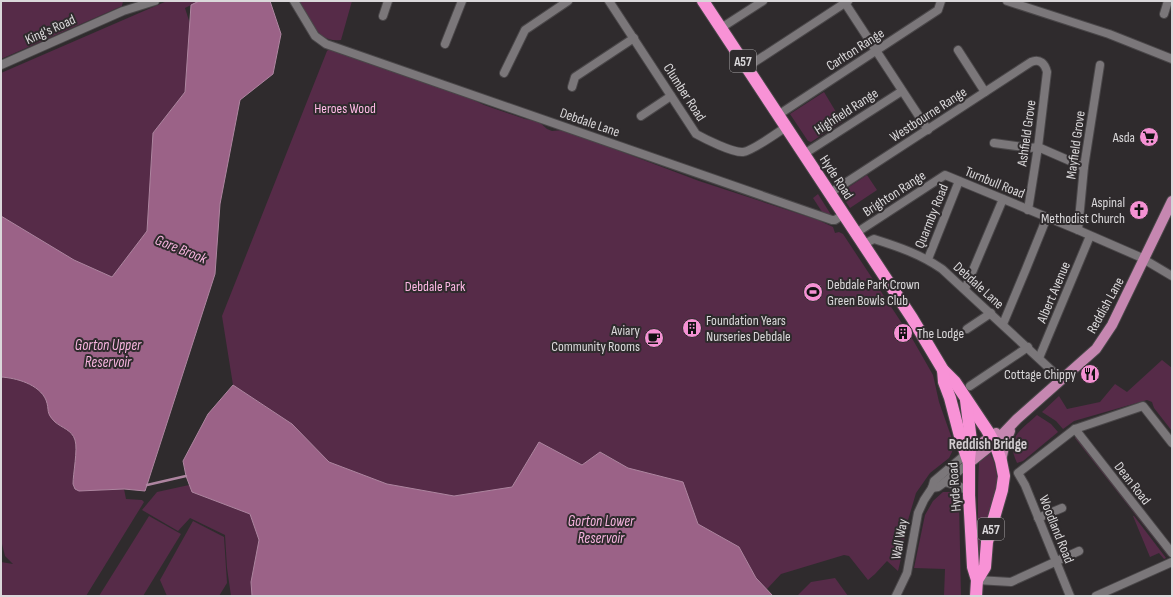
<svg xmlns="http://www.w3.org/2000/svg" width="1173" height="597" viewBox="0 0 1173 597" font-family="'Sofia Sans Condensed',sans-serif">
<style>
.green{fill:#562b48}
.water{fill:#9b6287;stroke:#ae85a0}
.lines{fill:none;stroke-linecap:round;stroke-linejoin:round}
.stream{stroke:#ae85a0;stroke-width:2.5}
.minor-casing{stroke:#4a4749;stroke-width:10}
.major-casing{stroke:#4a4749;stroke-width:12}
.highway-casing{stroke:#4a4749;stroke-width:14}
.minor{stroke:#7b777a;stroke-width:8}
.major{stroke:#c687b1;stroke-width:10}
.highway{stroke:#f892d6;stroke-width:12}
.labels{text-anchor:middle;stroke-width:4;stroke-linejoin:round;paint-order:stroke}
.shield{fill:#2f2b2d;stroke:#a7a4a6;stroke-width:1}
.shield-label{font-size:13px;font-weight:bold;fill:#dad8da}
.street-label{font-size:14px;fill:#dad8da;stroke:#2f2b2d}
.park-label{font-size:14px;fill:#feb9e5;stroke:#2f2b2d}
.poi-label{font-size:14px;fill:#dad8da;stroke:#2f2b2d;text-anchor:end}
.water-label{font-size:15px;font-style:italic;fill:#f8b5e0;stroke:#2f2b2d}
.neighbourhood-label{font-size:15px;font-weight:bold;fill:#d2cdd0;stroke:#2f2b2d}
</style>
<rect width="100%" height="100%" fill="#2f2b2d"/>
<g class="green">
<polygon points="1,1 123,1 122,6 1,59"/>
<polygon points="167,1 199,1 185,8 190,24 185,92 153,133 147,231 112,277 74,260 1,216 1,73"/>
<path d="M297,1h55l-11,39c-25,3 -33,-21 -44,-39z"/>
<polygon points="330,48 453,90 484,105 525,119 538,121 547,129 552,131 564,130 699,181 818,220 833,227 835,233 839,232 843,234 913,340 933,375 939,402 951,436 953,447 952,452 949,458 930,473 916,493 906,527 903,550 898,571 887,561 875,574 868,580 849,556 844,555 781,574 767,589 756,578 739,547 698,524 682,482 628,468 601,452 582,465 539,442 512,487 454,496 387,484 329,462 292,424 233,385 222,316 327,51"/>
<polygon points="824,92 842,122 811,142 808,141 790,114"/>
<polygon points="867,175 877,190 850,208 840,193"/>
<polygon points="818,194 833,218 824,215 813,198"/>
<polygon points="1162,360 1172,368 1172,431 1154,408 1152,402 1147,400 1074,421 1063,429 1056,421 1042,412 1059,396 1067,409 1100,402 1115,384 1127,392"/>
<path d="M1,377c15,1 38,7 45,23 4,11 0,12 9,22 7,6 17,8 20,18 3,9 -2,34 -2,44l10,7 41,-2 2,10 16,1 2,2 -58,94h-85v-34l12,2 -8,-8 -4,-16z"/>
<path d="M1037,415l14,9 7,8 -35,29 -6,2c-12,-25 3,-32 20,-48z"/>
<polygon points="1077,436 1170,555 1168,556 1075,438"/>
<path d="M990,453l4,9 4,19 -19,86h-2c2,-35 0,-70 2,-105z"/>
<polygon points="189,485 192,492 250,514 259,540 251,582 252,596 231,596 227,568 225,535 190,518 178,531 142,510 157,492"/>
<polygon points="943,492 951,492 959,502 961,596 944,596 945,569 914,568 925,515 933,501"/>
<polygon points="149,516 181,534 143,596 99,596"/>
<polygon points="1133,516 1134,516 1166,558 1164,559 1159,553 1150,557"/>
<polygon points="193,521 224,537 227,583 219,596 167,596 160,580"/>
<polygon points="835,578 848,596 797,596 811,582"/>
</g>
<g class="water">
<path d="M199,1h71l11,33 -8,40 -33,26 -20,104 -5,70 -70,217 -21,-2 -45,2 -4,-2 -2,-5c0,-10 5,-35 2,-44 -3,-10 -13,-12 -20,-18 -10,-10 -5,-11 -9,-22 -7,-16 -30,-22 -45,-23v-161l73,44 38,17 35,-46 6,-98 32,-41 6,-87z"/>
<polygon points="233,385 292,424 329,462 387,484 454,496 512,487 539,442 582,465 600,452 628,468 683,482 698,524 739,547 756,578 773,596 252,596 251,582 259,540 250,514 192,492 186,476 183,461 208,414"/>
</g>
<g class="lines">
<polyline class="stream" points="147,485 186,476"/>
<g class="minor-casing">
<g id="minor">
<polyline points="294,1 315,36 326,44 832,220 835,220 844,214"/>
<path d="M609,1l87,133c9,5 37,19 47,18 9,-1 34,-19 43,-25"/>
<polyline points="1007,1 1109,34 1172,59"/>
<polyline points="845,3 928,130"/>
<polyline points="1164,14 1168,1"/>
<polyline points="383,16 388,1"/>
<polyline points="721,28 763,1"/>
<polyline points="445,44 462,1"/>
<polyline points="958,50 985,92"/>
<polyline points="1,65 123,11 155,1"/>
<polyline points="747,67 848,1"/>
<polyline points="504,73 525,30 568,1"/>
<polyline points="572,87 575,77 634,38"/>
<polyline points="778,115 938,10 941,1"/>
<polyline points="641,116 671,96"/>
<polyline points="994,143 1030,148 1038,147 1084,167"/>
<polyline points="804,154 902,91"/>
<path d="M830,193l201,-131c9,-4 14,2 16,10l-9,75 -10,63"/>
<polyline points="1078,230 1084,167 1100,65"/>
<polyline points="856,233 945,175 1078,230 1140,257 1172,276"/>
<path d="M864,244l10,-5c25,8 46,15 68,30l120,111"/>
<polyline points="928,259 959,181"/>
<polyline points="965,289 1003,199"/>
<polyline points="1003,324 1026,269 1047,217"/>
<polyline points="967,329 991,313"/>
<polyline points="1039,358 1090,236"/>
<polyline points="970,386 1028,347"/>
<polyline points="1075,429 1172,553"/>
<polyline points="945,482 969,463"/>
<polyline points="932,488 938,487 945,482 964,488 969,495"/>
<polyline points="1038,518 1062,508"/>
<polyline points="977,580 1011,582 1079,551"/>
<polyline points="896,596 907,573 918,513 924,500 932,488 934,481 966,454"/>
<polyline points="1070,596 1025,485 1018,473 1075,429 1143,406 1172,443"/>
<polyline points="1096,596 1172,562"/>
</g>
</g>
<g class="major-casing">
<g id="major">
<polyline points="966,454 996,433"/>
<polyline points="1001,461 1005,442 1010,431"/>
<polyline points="969,463 994,443 1017,419 1096,349 1112,325 1172,201"/>
</g>
</g>
<g class="highway-casing">
<g id="highway">
<polyline points="703,1 912,318 943,370 955,382 987,430 996,446 1001,461 1004,476 1002,490 987,542 985,567 977,580"/>
<polyline points="943,370 944,382 950,398 961,440 969,463 969,495 973,567 977,580 976,596"/>
<polyline points="966,400 971,441 969,459"/>
</g>
</g>
<use href="#minor" class="minor"/>
<use href="#major" class="major"/>
<use href="#highway" class="highway"/>
</g>
<defs>
<g id="supermarket-disc" transform="scale(1)"><circle r="9.5" fill="#f491d3" stroke="#2f2b2d"/><path d="M-6-5.5h2.5l.6 2H6L4.5 2H-2.5L-4.4-4H-6ZM-1.5 3.2a1.3 1.3 0 1 0 .1 0ZM3 3.2a1.3 1.3 0 1 0 .1 0Z" fill="#111"/></g>
<g id="church-disc" transform="scale(1)"><circle r="9.5" fill="#f491d3" stroke="#2f2b2d"/><path d="M-1.2-6h2.4v3.5h3.3v2.4h-3.3V6h-2.4V-.1h-3.3v-2.4h3.3Z" fill="#111"/></g>
<g id="stadium-disc" transform="scale(1)"><circle r="9.5" fill="#f491d3" stroke="#2f2b2d"/><path d="M0-5a6.5 5 0 1 0 0 10a6.5 5 0 1 0 0-10ZM-3.5-1.8h7v3.6h-7Z" fill="#111"/></g>
<g id="building-disc" transform="scale(1)"><circle r="9.5" fill="#f491d3" stroke="#2f2b2d"/><path d="M-4-6H4V6H1V3H-1V6H-4ZM-2.5-4.3h1.7v1.8h-1.7ZM.8-4.3h1.7v1.8H.8ZM-2.5-1h1.7V.8h-1.7ZM.8-1h1.7V.8H.8Z" fill="#111"/></g>
<g id="cafe-disc" transform="scale(1)"><circle r="9.5" fill="#f491d3" stroke="#2f2b2d"/><path d="M-5.5-4.5H6V0H3Q3 3.5 0 3.5H-2.5Q-5.5 3.5-5.5 0ZM3-3.2v2h1.7v-2ZM-6 4.5H4V6H-6Z" fill="#111"/></g>
<g id="restaurant-disc" transform="scale(1)"><circle r="9.5" fill="#f491d3" stroke="#2f2b2d"/><path d="M-5-6h1v4h1v-4h1v4h1v-4h1v5L-1.5 .5V6h-2V.5L-5-1ZM5-6V6H3V1.5H1.5Q1.5-4 5-6Z" fill="#111"/></g>
</defs>
<g fill-rule="evenodd">
<use href="#supermarket-disc" x="1149" y="137"/>
<use href="#church-disc" x="1139" y="210"/>
<use href="#stadium-disc" x="813" y="292"/>
<use href="#building-disc" x="692" y="328"/>
<use href="#building-disc" x="903" y="333"/>
<use href="#cafe-disc" x="654" y="338"/>
<use href="#restaurant-disc" x="1090" y="374"/>
</g>
<g class="labels">
<g class="shield">
<rect x="730" y="50" width="26" height="22" rx="3"/>
<rect x="978" y="518" width="26" height="22" rx="3"/>
</g>
<g class="shield-label">
<text x="743" y="66">A57</text>
<text x="991" y="534">A57</text>
</g>
<g class="street-label">
<text transform="translate(50 29) rotate(-24)" y="5">King's Road</text>
<text transform="translate(855 49) rotate(-33)" y="5">Carlton Range</text>
<text transform="translate(685 92) rotate(57)" y="5">Clumber Road</text>
<text transform="translate(846 111) rotate(-33)" y="5">Highfield Range</text>
<text transform="translate(928 114) rotate(-33)" y="5">Westbourne Range</text>
<text transform="translate(590 122) rotate(19)" y="5">Debdale Lane</text>
<text transform="translate(1026 133) rotate(-82)" y="5">Ashfield Grove</text>
<text transform="translate(1075 145) rotate(-82)" y="5">Mayfield Grove</text>
<text transform="translate(837 177) rotate(57)" y="5">Hyde Road</text>
<text transform="translate(995 182) rotate(22)" y="5">Turnbull Road</text>
<text transform="translate(894 193) rotate(-33)" y="5">Brighton Range</text>
<text transform="translate(931 216) rotate(-68)" y="5">Quarmby Road</text>
<text transform="translate(979 285) rotate(42)" y="5">Debdale Lane</text>
<text transform="translate(1053 292) rotate(-67)" y="5">Albert Avenue</text>
<text transform="translate(1105 305) rotate(-61)" y="5">Reddish Lane</text>
<text transform="translate(1133 483) rotate(52)" y="5">Dean Road</text>
<text transform="translate(954 487) rotate(-94)" y="5">Hyde Road</text>
<text transform="translate(1057 529) rotate(68)" y="5">Woodland Road</text>
<text transform="translate(899 539) rotate(-80)" y="5">Wall Way</text>
</g>
<g class="park-label">
<text x="345" y="113">Heroes Wood</text>
<text x="435" y="291">Debdale Park</text>
</g>
<g class="poi-label">
<text x="1135" y="142">Asda</text>
<text x="1125" y="207">Aspinal<tspan x="1125" dy="16">Methodist Church</tspan></text>
<text x="827" y="289" text-anchor="start">Debdale Park Crown<tspan x="827" dy="16">Green Bowls Club</tspan></text>
<text x="706" y="325" text-anchor="start">Foundation Years<tspan x="706" dy="16">Nurseries Debdale</tspan></text>
<text x="640" y="335">Aviary<tspan x="640" dy="16">Community Rooms</tspan></text>
<text x="917" y="338" text-anchor="start">The Lodge</text>
<text x="1076" y="379">Cottage Chippy</text>
</g>
<g class="water-label">
<text transform="translate(181 249) rotate(22)" y="5">Gore Brook</text>
<text x="108" y="350">Gorton Upper<tspan x="108" dy="17">Reservoir</tspan></text>
<text x="601" y="526">Gorton Lower<tspan x="601" dy="17">Reservoir</tspan></text>
</g>
<g class="neighbourhood-label">
<text x="988" y="449">Reddish Bridge</text>
</g>
</g>
<rect width="1173" height="597" fill="none" stroke="#dad8da" stroke-width="4"/>
</svg>
